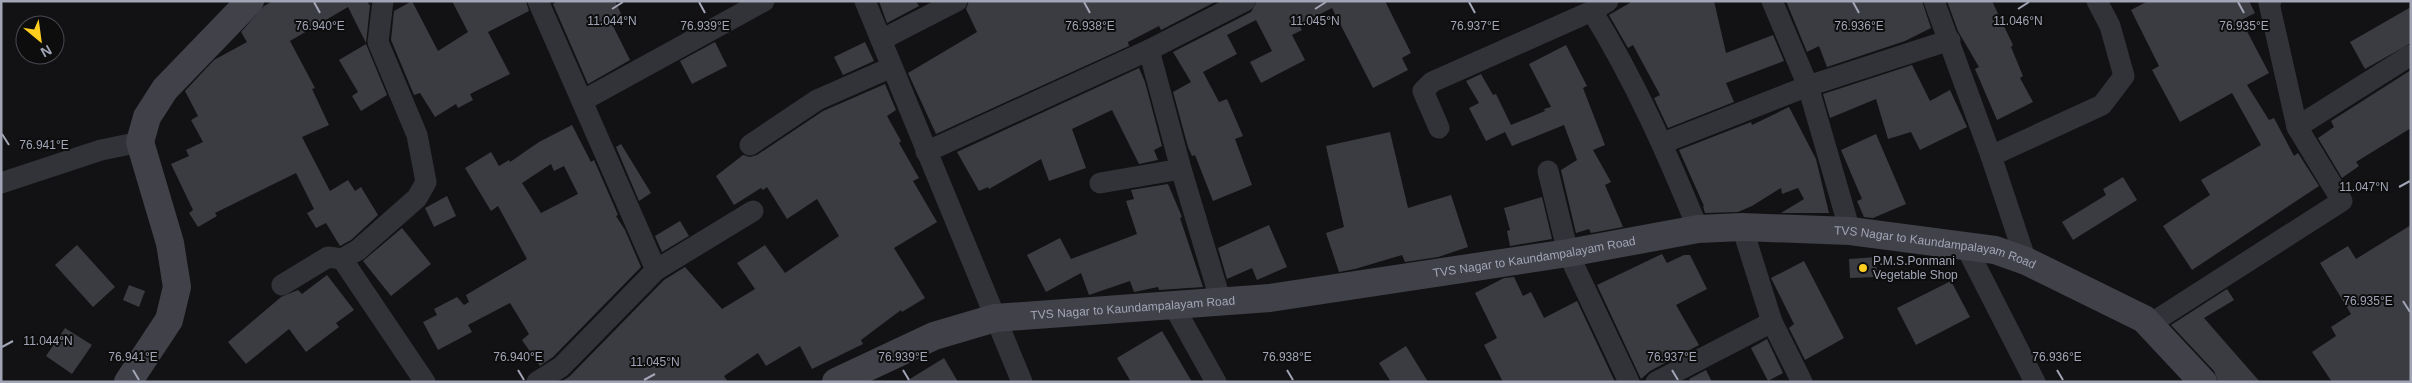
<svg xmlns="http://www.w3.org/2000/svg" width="2412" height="383" viewBox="0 0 2412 383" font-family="Helvetica,sans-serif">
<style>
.building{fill:#3b3b42;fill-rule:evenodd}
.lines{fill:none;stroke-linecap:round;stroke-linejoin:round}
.street{stroke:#323339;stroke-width:21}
.secondary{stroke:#404149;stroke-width:28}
.ticks{fill:none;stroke:#a1a5b6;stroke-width:2}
.poi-dot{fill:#ffce1e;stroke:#0d0d0e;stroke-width:2}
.labels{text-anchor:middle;stroke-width:4;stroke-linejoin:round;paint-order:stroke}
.street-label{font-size:12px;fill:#a1a5b6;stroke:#0d0d0e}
.poi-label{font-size:12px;fill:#a1a5b6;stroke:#0d0d0e;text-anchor:start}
.ticks-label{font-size:12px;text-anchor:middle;fill:#a1a5b6;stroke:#0d0d0e;stroke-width:4;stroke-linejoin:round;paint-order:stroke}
</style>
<rect width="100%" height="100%" fill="#121214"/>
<g class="building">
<polygon points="273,1 367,1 370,6 366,43 348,7 290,41 315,88 312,89 329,125 302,137 330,191 348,180 355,191 361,187 378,215 351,240 340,246 326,223 316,228 307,213 314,209 296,173 215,213 217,216 198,227 189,213 193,210 171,164 189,156 186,150 203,142 191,120 198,116 185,91 214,60 247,42 241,32 264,6"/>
<polygon points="412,1 438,51 468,32 452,1 526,1 529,11 488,32 510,74 470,94 473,100 458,108 456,104 435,117 420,93 414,95 391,40 394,11"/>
<polygon points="557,1 615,1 624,20 613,26 630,60 588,84 553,4"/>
<polygon points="879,1 916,1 919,6 887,23"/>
<polygon points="969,1 1217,1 1161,30 1159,26 1128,42 1129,46 936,134 908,73 977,32 966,9"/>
<polygon points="1257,1 1385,1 1411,53 1402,58 1408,70 1373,88 1332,8 1299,25 1302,30 1292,35 1305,60 1261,83 1250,62 1272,51 1256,20 1227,35 1237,54 1203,72 1219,102 1227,99 1243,136 1235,139 1252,185 1213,201 1195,155 1192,156 1188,147 1173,92 1191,82 1173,52 1251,12"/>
<polygon points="1633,1 1714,1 1726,53 1773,35 1784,61 1726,83 1734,102 1668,128 1654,98 1660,95 1633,45 1628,48 1609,15"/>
<polygon points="1786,1 1922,1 1931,28 1905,41 1827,67 1819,46 1807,52"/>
<polygon points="1947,1 1992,1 2013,45 2011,47 2023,76 2020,78 2033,102 1997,120 1975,69 1979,67 1958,31"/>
<polygon points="2148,1 2249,1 2255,13 2241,20 2269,73 2247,85 2269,120 2274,118 2294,156 2298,153 2319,186 2192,270 2163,226 2210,195 2201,180 2261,145 2232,93 2180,122 2152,70 2159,66 2131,10"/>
<polygon points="2411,7 2411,43 2365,69 2350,42"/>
<polygon points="715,42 727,66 692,84 680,61"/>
<polygon points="865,42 874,61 843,75 834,57"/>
<polygon points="366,44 387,95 361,111 352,96 358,92 339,60"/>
<polygon points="1566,45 1587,86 1583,88 1605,145 1593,150 1611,182 1605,185 1623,227 1591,233 1589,229 1576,233 1561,170 1577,160 1564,125 1512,146 1505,132 1486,141 1469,108 1479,103 1466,81 1481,74 1493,95 1496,94 1511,125 1545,111 1544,109 1551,107 1529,64"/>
<polygon points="1912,65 1930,101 1950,90 1967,127 1920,150 1911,132 1888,139 1876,99 1830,118 1823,94"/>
<polygon points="1139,68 1145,82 1162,146 1154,150 1158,160 1139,164 1112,110 1072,129 1086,168 1049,181 1041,159 989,189 988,187 979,191 957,152"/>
<polygon points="2411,70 2411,128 2356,162 2359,166 2342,178 2318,138 2334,127 2331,121"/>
<polygon points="885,84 896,110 887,116 901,141 899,143 919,178 913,181 937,222 894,248 925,298 902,312 901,310 861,340 863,344 812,369 800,346 766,366 758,353 724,376 728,382 561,382 570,376 664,280 685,267 722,309 755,289 737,263 765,245 785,273 839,236 817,199 787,219 767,187 763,190 761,188 734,205 716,176 743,155 750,157 757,155 823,111"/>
<polygon points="1789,107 1816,159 1829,213 1781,213 1804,199 1798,188 1782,194 1781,188 1752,206 1738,212 1705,213 1703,206 1704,206 1679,150 1751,122 1752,125"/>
<path d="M572,125l19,37 3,-2 24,55 -2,1 9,14 16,37 -88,90 -13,9 -18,-26 7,-6 -19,-31 -42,22 4,7 -34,18 -15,-28 14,-7 -3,-6 23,-12 7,8 5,-3 -3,-7 61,-36 -29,-53 -7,5 -26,-43 26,-16 8,14 10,-6 1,2 29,-20zM551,164l3,7 10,-5 14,28 -37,19 -19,-30z"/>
<polygon points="1390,132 1408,208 1451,195 1468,247 1438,257 1405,262 1402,255 1355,269 1339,272 1326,233 1344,227 1326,146"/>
<polygon points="1876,134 1906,204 1873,218 1864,217 1857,201 1862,199 1841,150"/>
<polygon points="621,144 651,193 639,201 616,147"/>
<polygon points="2123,177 2137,200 2073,240 2062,222 2106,195 2103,189"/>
<polygon points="1168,184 1182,217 1180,218 1203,287 1159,290 1158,287 1134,292 1130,281 1089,295 1081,273 1046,292 1027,255 1060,238 1071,259 1137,234 1126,201 1134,199 1131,190"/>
<polygon points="447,196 456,216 434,227 425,208"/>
<polygon points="1542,197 1552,239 1510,246 1507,231 1510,230 1504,208"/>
<polygon points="680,221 689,236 662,252 655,236"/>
<polygon points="1269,225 1287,267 1257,280 1252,268 1227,279 1218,248"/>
<polygon points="2411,225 2411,382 2332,382 2312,352 2336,336 2331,327 2351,314 2320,263 2348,246 2356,259"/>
<polygon points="402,228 431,264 391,296 363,261"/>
<polygon points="77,245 115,287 93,307 55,265"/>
<polygon points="1662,254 1667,263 1684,255 1690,255 1707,289 1676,305 1699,345 1650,371 1641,379 1597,285"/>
<polygon points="1876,257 1877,277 1850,278 1849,259"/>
<polygon points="1804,261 1844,338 1805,360 1789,328 1794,324 1771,278"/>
<polygon points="327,275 354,310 336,323 339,327 306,352 289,329 246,364 228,342 281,297 298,290 302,294"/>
<polygon points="1514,277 1523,296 1531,292 1544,318 1577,301 1615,382 1503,382 1484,345 1497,338 1475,293 1504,278"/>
<polygon points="1951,281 1970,317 1916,345 1897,308"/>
<polygon points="129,285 145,291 139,307 123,300"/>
<polygon points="2227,289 2234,300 2204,318 2260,382 2218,382 2214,371 2171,325"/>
<polygon points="65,328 92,345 72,374 46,356"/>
<polygon points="1162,331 1192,382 1131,382 1117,358"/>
<polygon points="1767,339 1783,373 1768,381 1751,348"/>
<polygon points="1406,346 1428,382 1391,382 1379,363"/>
<polygon points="944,358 958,382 905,382"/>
<polygon points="1706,370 1712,382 1691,382 1689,379"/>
</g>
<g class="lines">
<g class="street">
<polyline points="865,1 1022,382"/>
<path d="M1608,1l-16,10c43,70 75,142 106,218"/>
<polyline points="1772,1 1808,86 1850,231"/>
<polyline points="1934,1 1991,156 2026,261"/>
<polyline points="2271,1 2269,3 2297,127"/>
<polyline points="881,40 957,1"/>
<polyline points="1149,50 1181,169 1221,302"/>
<polyline points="582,101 764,1"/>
<polyline points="1439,128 1423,91 1432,82 1592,11"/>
<polyline points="1663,143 1808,86 1950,40"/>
<polyline points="750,145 817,100 892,67"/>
<polyline points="926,152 1149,50 1245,1"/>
<polyline points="1991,156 2102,105 2124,76 2110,26 2097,1"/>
<polyline points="1548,171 1568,253 1629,382"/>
<polyline points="1,183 101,150 140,142"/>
<polyline points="1100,183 1181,169"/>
<polyline points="1742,227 1772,322 1802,382"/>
<polyline points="1965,245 2035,382"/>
<polyline points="342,259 425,382"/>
<polyline points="656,270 753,211"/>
<polyline points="282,285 328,257 342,259 358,250 417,198 426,182 417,135 378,42 383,1"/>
<polyline points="1173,305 1216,382"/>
<polyline points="2150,324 2342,201 2297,127 2411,55"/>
<polyline points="537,382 561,367 656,270 538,1"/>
<polyline points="1656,382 1772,322"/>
</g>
<g class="secondary">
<polyline points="128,382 169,320 177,287 170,243 140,142 147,117 165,89 250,1"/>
<path id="s1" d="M836,382l98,-46 61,-18 275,-20 298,-45 130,-24 44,-2 108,4 145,19 31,11 118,58 59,63"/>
</g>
</g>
<path class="ticks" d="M314,2l6,11M699,2l6,11M1084,2l6,11M1469,2l6,11M1853,2l6,11M2238,2l6,11M612,9l11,-7M1315,9l11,-7M2018,9l11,-7M2,134l7,11M2399,187l11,-6M2403,301l7,11M2,347l11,-6M133,370l6,10M518,370l6,10M903,370l6,10M1287,370l6,10M1672,370l6,10M2057,370l6,10M644,380l11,-6"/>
<circle class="poi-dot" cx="1863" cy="268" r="5"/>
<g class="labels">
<g class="street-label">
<text dy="4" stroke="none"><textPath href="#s1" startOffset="1120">TVS Nagar to Kaundampalayam Road</textPath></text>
<text dy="4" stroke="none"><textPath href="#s1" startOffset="715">TVS Nagar to Kaundampalayam Road</textPath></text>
<text dy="4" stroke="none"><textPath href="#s1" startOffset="310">TVS Nagar to Kaundampalayam Road</textPath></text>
</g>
<g class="poi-label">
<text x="1873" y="265">P.M.S.Ponmani<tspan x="1873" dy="14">Vegetable Shop</tspan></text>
</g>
</g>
<g class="ticks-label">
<text x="612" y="25">11.044°N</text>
<text x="1315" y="25">11.045°N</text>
<text x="2018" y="25">11.046°N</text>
<text x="320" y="30">76.940°E</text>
<text x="705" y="30">76.939°E</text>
<text x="1090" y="30">76.938°E</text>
<text x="1475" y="30">76.937°E</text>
<text x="1859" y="30">76.936°E</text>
<text x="2244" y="30">76.935°E</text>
<text x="44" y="149">76.941°E</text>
<text x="2364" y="191">11.047°N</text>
<text x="2368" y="305">76.935°E</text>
<text x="48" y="345">11.044°N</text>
<text x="133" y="361">76.941°E</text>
<text x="518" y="361">76.940°E</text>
<text x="903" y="361">76.939°E</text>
<text x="1287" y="361">76.938°E</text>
<text x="1672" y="361">76.937°E</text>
<text x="2057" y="361">76.936°E</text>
<text x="655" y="366">11.045°N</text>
</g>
<rect width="2412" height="383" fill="none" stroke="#a1a5b6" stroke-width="5"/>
<g transform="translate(40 40) rotate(151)"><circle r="24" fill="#0d0d0e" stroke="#484a51"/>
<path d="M0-4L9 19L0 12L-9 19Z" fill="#ffce1e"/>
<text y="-8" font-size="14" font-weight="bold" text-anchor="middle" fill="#a1a5b6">N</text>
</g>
</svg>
